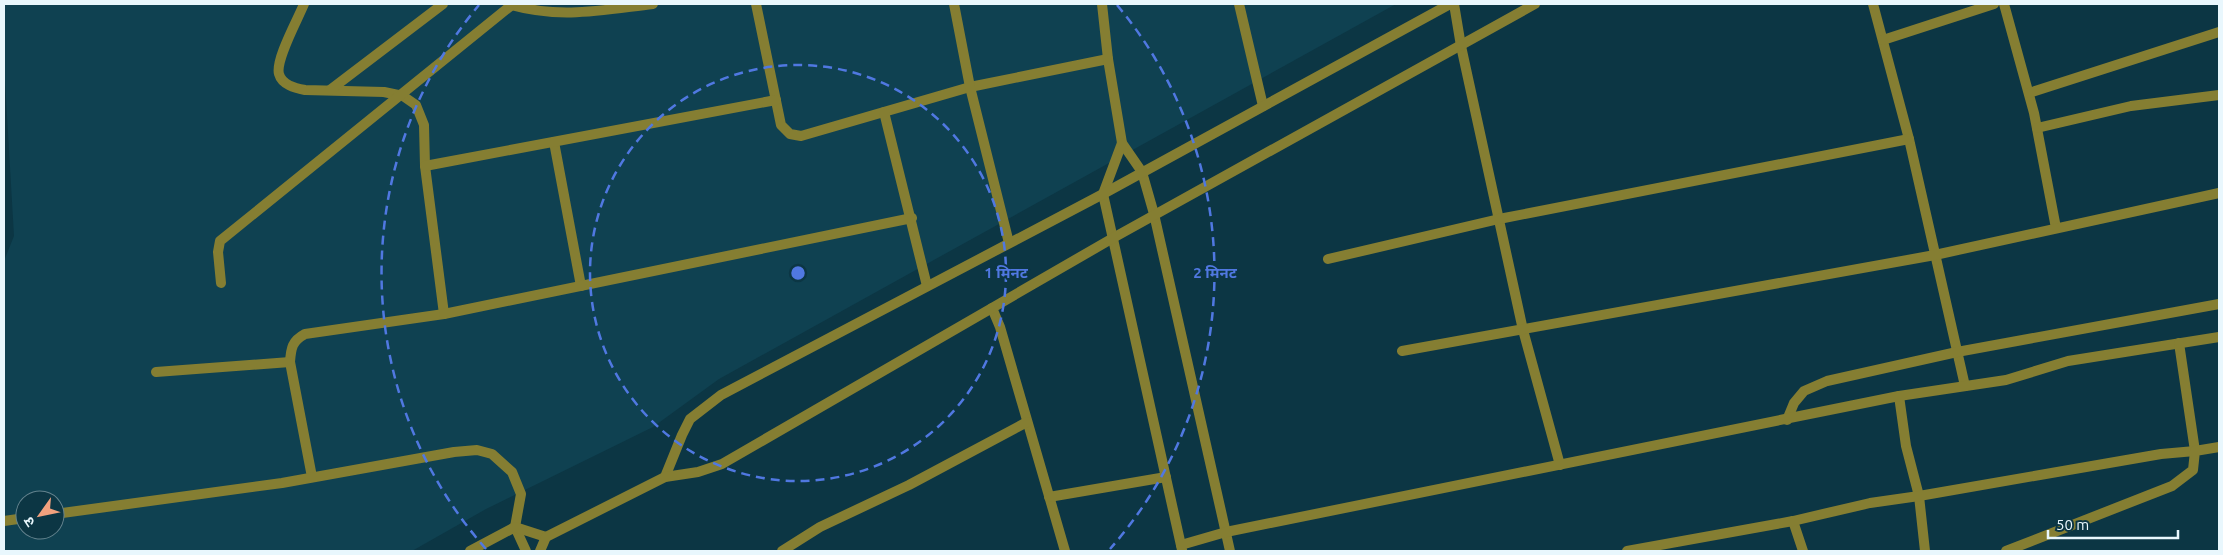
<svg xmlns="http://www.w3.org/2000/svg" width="2223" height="555" viewBox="0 0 2223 555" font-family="Ubuntu,'Noto Sans Devanagari',sans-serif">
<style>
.built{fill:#0f4151;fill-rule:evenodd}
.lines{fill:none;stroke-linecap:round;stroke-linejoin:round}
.street{stroke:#857e32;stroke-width:10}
.ring{fill:none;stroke:#5078e1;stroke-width:2.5;stroke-dasharray:9 6}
.centre{fill:#5078e1;stroke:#0c3644;stroke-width:2.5}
.ring-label{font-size:15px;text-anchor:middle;font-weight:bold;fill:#5078e1;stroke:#0c3644;stroke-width:4;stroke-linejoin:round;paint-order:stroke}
</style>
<rect width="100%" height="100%" fill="#0c3644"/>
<path class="built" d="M4,4h1392l-677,375 -66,48 -167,82 -74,42h-408v-290l10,-25 -10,-172zM25,500h30v30h-30z"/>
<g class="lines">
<g class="street">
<path d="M304,4c-6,15 -29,56 -25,70 3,11 16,14 26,16l79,2 19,4 13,9 8,20 1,41 19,148 -139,20c-13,7 -14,14 -15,28l22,115"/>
<polyline points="756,4 781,125 790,134 801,136 970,87 1108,59"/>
<polyline points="954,4 970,87 1009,243"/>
<polyline points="1102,4 1108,59 1122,143 1142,172 1154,214 1230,551"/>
<polyline points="1239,4 1263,106"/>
<polyline points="1454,4 1461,46 1523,330 1560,465"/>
<polyline points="1873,4 1909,139 1965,386"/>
<polyline points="2004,4 2034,113 2056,228"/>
<path d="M511,5c50,14 91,5 142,-1"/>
<polyline points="1883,40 1994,4"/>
<polyline points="330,90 443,4"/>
<polyline points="2029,93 2219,32"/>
<polyline points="884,112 927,286"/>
<polyline points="2037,128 2131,106 2219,95"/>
<polyline points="554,142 581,286"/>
<polyline points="1122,143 1103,194 1182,550"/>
<polyline points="425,166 776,100"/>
<polyline points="1328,259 1499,219 1909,139"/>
<polyline points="221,283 218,252 220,241 513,4"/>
<polyline points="992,308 1000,327 1065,551"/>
<polyline points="444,314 912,218"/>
<polyline points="1402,351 1935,255 2219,193"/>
<polyline points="156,372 290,362"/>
<polyline points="1899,396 1906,446 1919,496 1925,551"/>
<polyline points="1787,420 1794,403 1804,391 1827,381 1957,352 2219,304"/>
<polyline points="665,477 682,435 690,419 721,395 1103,194 1450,4"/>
<polyline points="1049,497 1166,477"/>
<polyline points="55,514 282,483 454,452 477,450 492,454 512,472 521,494 515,527 526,551"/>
<polyline points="4,521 25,518"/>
<polyline points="1793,521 1803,551"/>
<polyline points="1181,545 1226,532 1899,396 2006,380 2068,361 2219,337"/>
<polyline points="470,551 515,527 546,537"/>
<polyline points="540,551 546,537 665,477 698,472 722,464 1113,238 1535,4"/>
<polyline points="782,551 820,527 909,485 1027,422"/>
<polyline points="1627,551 1793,521 1870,503 1919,496 2161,454 2195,451 2179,343"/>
<polyline points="2006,551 2172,486 2193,470 2195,451 2219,447"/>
</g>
</g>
<g class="ring">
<circle cx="798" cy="273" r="208"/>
<path d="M486 549A417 417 0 0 1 479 5M1117 5A417 417 0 0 1 1110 549"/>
</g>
<circle cx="798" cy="273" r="8" class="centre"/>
<g class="ring-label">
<text x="1006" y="278">1 मिनट</text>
<text x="1215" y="278">2 मिनट</text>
</g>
<rect width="2223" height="555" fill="none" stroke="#e9f7fd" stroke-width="10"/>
<g transform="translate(40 515) rotate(237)"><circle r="24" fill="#0c3644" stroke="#64838e"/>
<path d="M0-4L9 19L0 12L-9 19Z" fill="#f2a17e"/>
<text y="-8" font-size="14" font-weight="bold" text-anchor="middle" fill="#e9f7fd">उ</text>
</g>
<path d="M2048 530v8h130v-8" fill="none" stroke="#e9f7fd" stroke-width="2.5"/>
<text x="2056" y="530" font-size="15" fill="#e9f7fd" stroke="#0c3644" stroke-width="4" paint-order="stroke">50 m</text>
</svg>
